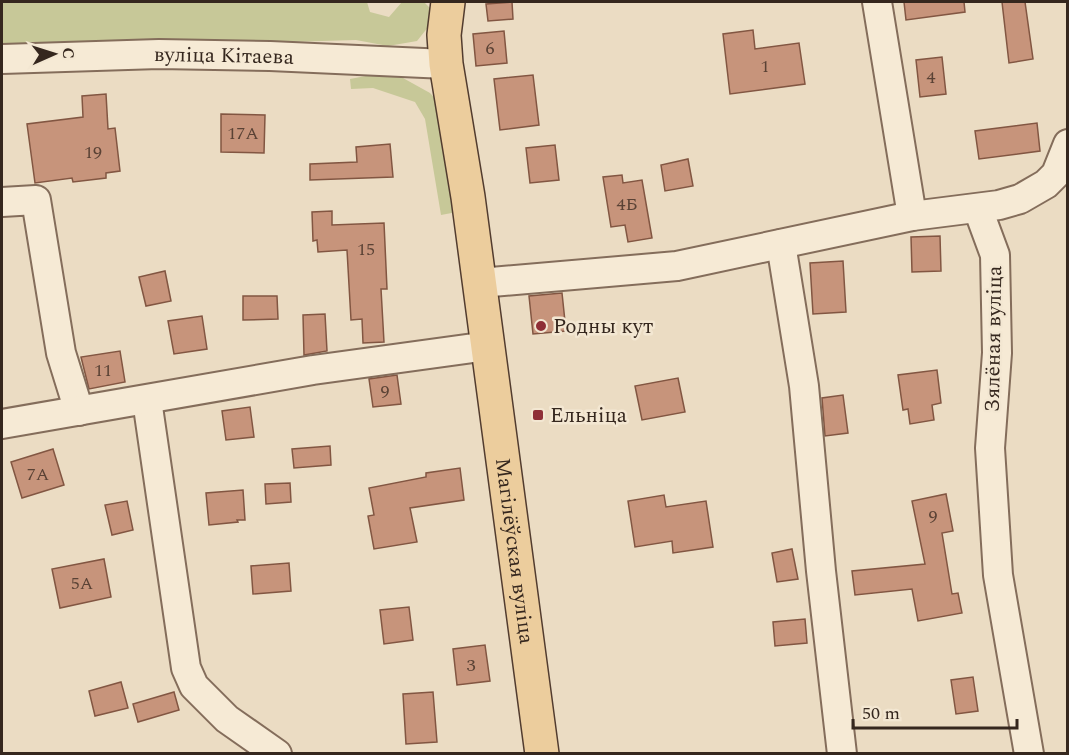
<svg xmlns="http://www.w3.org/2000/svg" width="1069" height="755" viewBox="0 0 1069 755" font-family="Spectral,serif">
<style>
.green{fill:#c7c898}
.building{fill:#c7947b;stroke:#825642;stroke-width:1.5}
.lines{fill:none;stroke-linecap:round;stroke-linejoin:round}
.minor-casing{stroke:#846d5b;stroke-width:32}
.major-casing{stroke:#523c2f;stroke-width:36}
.minor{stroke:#f6ead5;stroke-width:28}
.major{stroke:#eccd9d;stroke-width:33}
.poi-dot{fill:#8f2f37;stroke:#f3e7d2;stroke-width:2}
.labels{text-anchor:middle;stroke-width:5;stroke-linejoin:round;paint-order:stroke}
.number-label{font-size:18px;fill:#5a4235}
.street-label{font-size:21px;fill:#35271e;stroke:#f3e7d2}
.poi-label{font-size:21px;fill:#35271e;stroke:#f3e7d2;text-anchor:start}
</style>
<rect width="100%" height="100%" fill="#ebdcc3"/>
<g class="green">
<polygon points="2,2 367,2 370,12 389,17 402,2 424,2 430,8 433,21 417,41 388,46 356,40 180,45 2,44"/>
<polygon points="376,74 403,78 430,93 445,109 457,212 441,215 425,119 415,102 373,88 351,89 350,79"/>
</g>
<g class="building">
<polygon points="512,2 513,19 488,21 486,4"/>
<polygon points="904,2 964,2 965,12 906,20"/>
<polygon points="1002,2 1025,2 1033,59 1009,63"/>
<polygon points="753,30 755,49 799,43 805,84 730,94 723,34"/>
<polygon points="504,31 507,63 476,66 473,34"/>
<polygon points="942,57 946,94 920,97 916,60"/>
<polygon points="533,75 539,125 500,130 494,79"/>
<polygon points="106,94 108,129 115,128 120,171 106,173 106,178 73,182 72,178 35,183 27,124 83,117 82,96"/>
<polygon points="221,114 265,115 264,153 221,152"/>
<polygon points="1037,123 1040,151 979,159 975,131"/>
<polygon points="390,144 393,177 310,180 310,164 357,162 356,147"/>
<polygon points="555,145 559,180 530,183 526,148"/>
<polygon points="688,159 693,186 665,191 661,165"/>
<polygon points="622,175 623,183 642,180 652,238 628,242 625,225 611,227 603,177"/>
<polygon points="332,211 332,225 384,223 387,289 381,289 384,342 363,343 362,319 351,320 347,250 318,252 317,240 313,241 312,212"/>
<polygon points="940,236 941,271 912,272 911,237"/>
<polygon points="843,261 846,312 813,314 810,263"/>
<polygon points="165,271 171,301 146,306 139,277"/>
<polygon points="562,293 566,331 533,334 529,296"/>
<polygon points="243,296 277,296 278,319 243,320"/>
<polygon points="325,314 327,351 304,355 303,315"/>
<polygon points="202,316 207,349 174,354 168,321"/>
<polygon points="120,351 125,382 89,389 81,357"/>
<polygon points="937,370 941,403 932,405 934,420 910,424 908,409 903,410 898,375"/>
<polygon points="397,375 401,404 373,407 369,379"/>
<polygon points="678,378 685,412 642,420 635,386"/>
<polygon points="843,395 848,433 825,436 822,398"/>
<polygon points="250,407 254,437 226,440 222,411"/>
<polygon points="330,446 331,465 294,468 292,449"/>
<polygon points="53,449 64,485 22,498 11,462"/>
<polygon points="460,468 464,500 410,508 417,542 374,549 368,516 374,515 369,488 426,477 426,473"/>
<polygon points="290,483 291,502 266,504 265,484"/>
<polygon points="243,490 245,520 237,520 238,522 209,525 206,493"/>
<polygon points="946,494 953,531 942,533 952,594 958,593 962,613 918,621 912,589 855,595 852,571 925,564 912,501"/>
<polygon points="664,495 666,507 706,501 713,547 673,553 672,541 635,547 628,501"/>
<polygon points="127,501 133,530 112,535 105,505"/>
<polygon points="792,549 798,579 777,582 772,553"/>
<polygon points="104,559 111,597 60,608 52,569"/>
<polygon points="289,563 291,591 253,594 251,566"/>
<polygon points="409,607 413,640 384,644 380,610"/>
<polygon points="805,619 807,643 775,646 773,622"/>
<polygon points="485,645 490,681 457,685 453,649"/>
<polygon points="973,677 978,711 956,714 951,680"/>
<polygon points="121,682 128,708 95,716 89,691"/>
<polygon points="174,692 179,710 138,722 133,704"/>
<polygon points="433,692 437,742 406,744 403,694"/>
</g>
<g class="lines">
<g class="minor-casing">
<g id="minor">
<polyline points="877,2 912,216"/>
<path id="s1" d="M2,59l157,-5 111,2 176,8"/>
<polyline points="2,202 36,200 61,353 79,411"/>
<polyline points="978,209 995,255 997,353 990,448 998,575 1029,754"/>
<polyline points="781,244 804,386 821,571 842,754"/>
<polyline points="480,283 677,266 912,216 999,205 1020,199 1046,184 1056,174 1068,144"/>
<polyline points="147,400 186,668 194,686 227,719 277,754"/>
<polyline points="2,424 313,370 488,346"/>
</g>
</g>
<g class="major-casing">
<g id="major">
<path id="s2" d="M448,2l-4,33 2,29 22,133 74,557"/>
</g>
</g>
<use href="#minor" class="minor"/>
<use href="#major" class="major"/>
</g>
<g class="poi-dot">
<circle cx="541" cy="326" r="6"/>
<rect x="532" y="409" width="12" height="12" rx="3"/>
</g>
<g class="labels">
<g class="number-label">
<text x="490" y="54">6</text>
<text x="765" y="72">1</text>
<text x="931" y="83">4</text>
<text x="243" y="139">17А</text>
<text x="93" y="158">19</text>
<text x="627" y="210">4Б</text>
<text x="366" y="255">15</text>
<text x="103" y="376">11</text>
<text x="385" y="397">9</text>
<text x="38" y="480">7А</text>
<text x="933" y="522">9</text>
<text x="82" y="589">5А</text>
<text x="471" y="671">3</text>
</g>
<g class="street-label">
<text dy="7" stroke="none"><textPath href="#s1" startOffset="222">вуліца Кітаева</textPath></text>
<text transform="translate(993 339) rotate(-89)" y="7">Зялёная вуліца</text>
<text dy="7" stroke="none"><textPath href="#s2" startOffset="554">Магілёўская вуліца</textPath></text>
</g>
<g class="poi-label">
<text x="553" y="333">Родны кут</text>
<text x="550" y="422">Ельніца</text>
</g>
</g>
<rect width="1069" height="755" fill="none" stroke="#35271e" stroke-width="6"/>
<g transform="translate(54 54) rotate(87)" stroke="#f3e7d2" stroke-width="4.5" paint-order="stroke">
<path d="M0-4.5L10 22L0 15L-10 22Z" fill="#35271e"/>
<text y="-9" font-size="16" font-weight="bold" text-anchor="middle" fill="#35271e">С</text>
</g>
<path d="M853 719v9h164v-9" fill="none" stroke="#35271e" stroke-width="3"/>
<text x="862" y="719" font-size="18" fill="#35271e" stroke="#f3e7d2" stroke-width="4.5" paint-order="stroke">50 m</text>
</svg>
